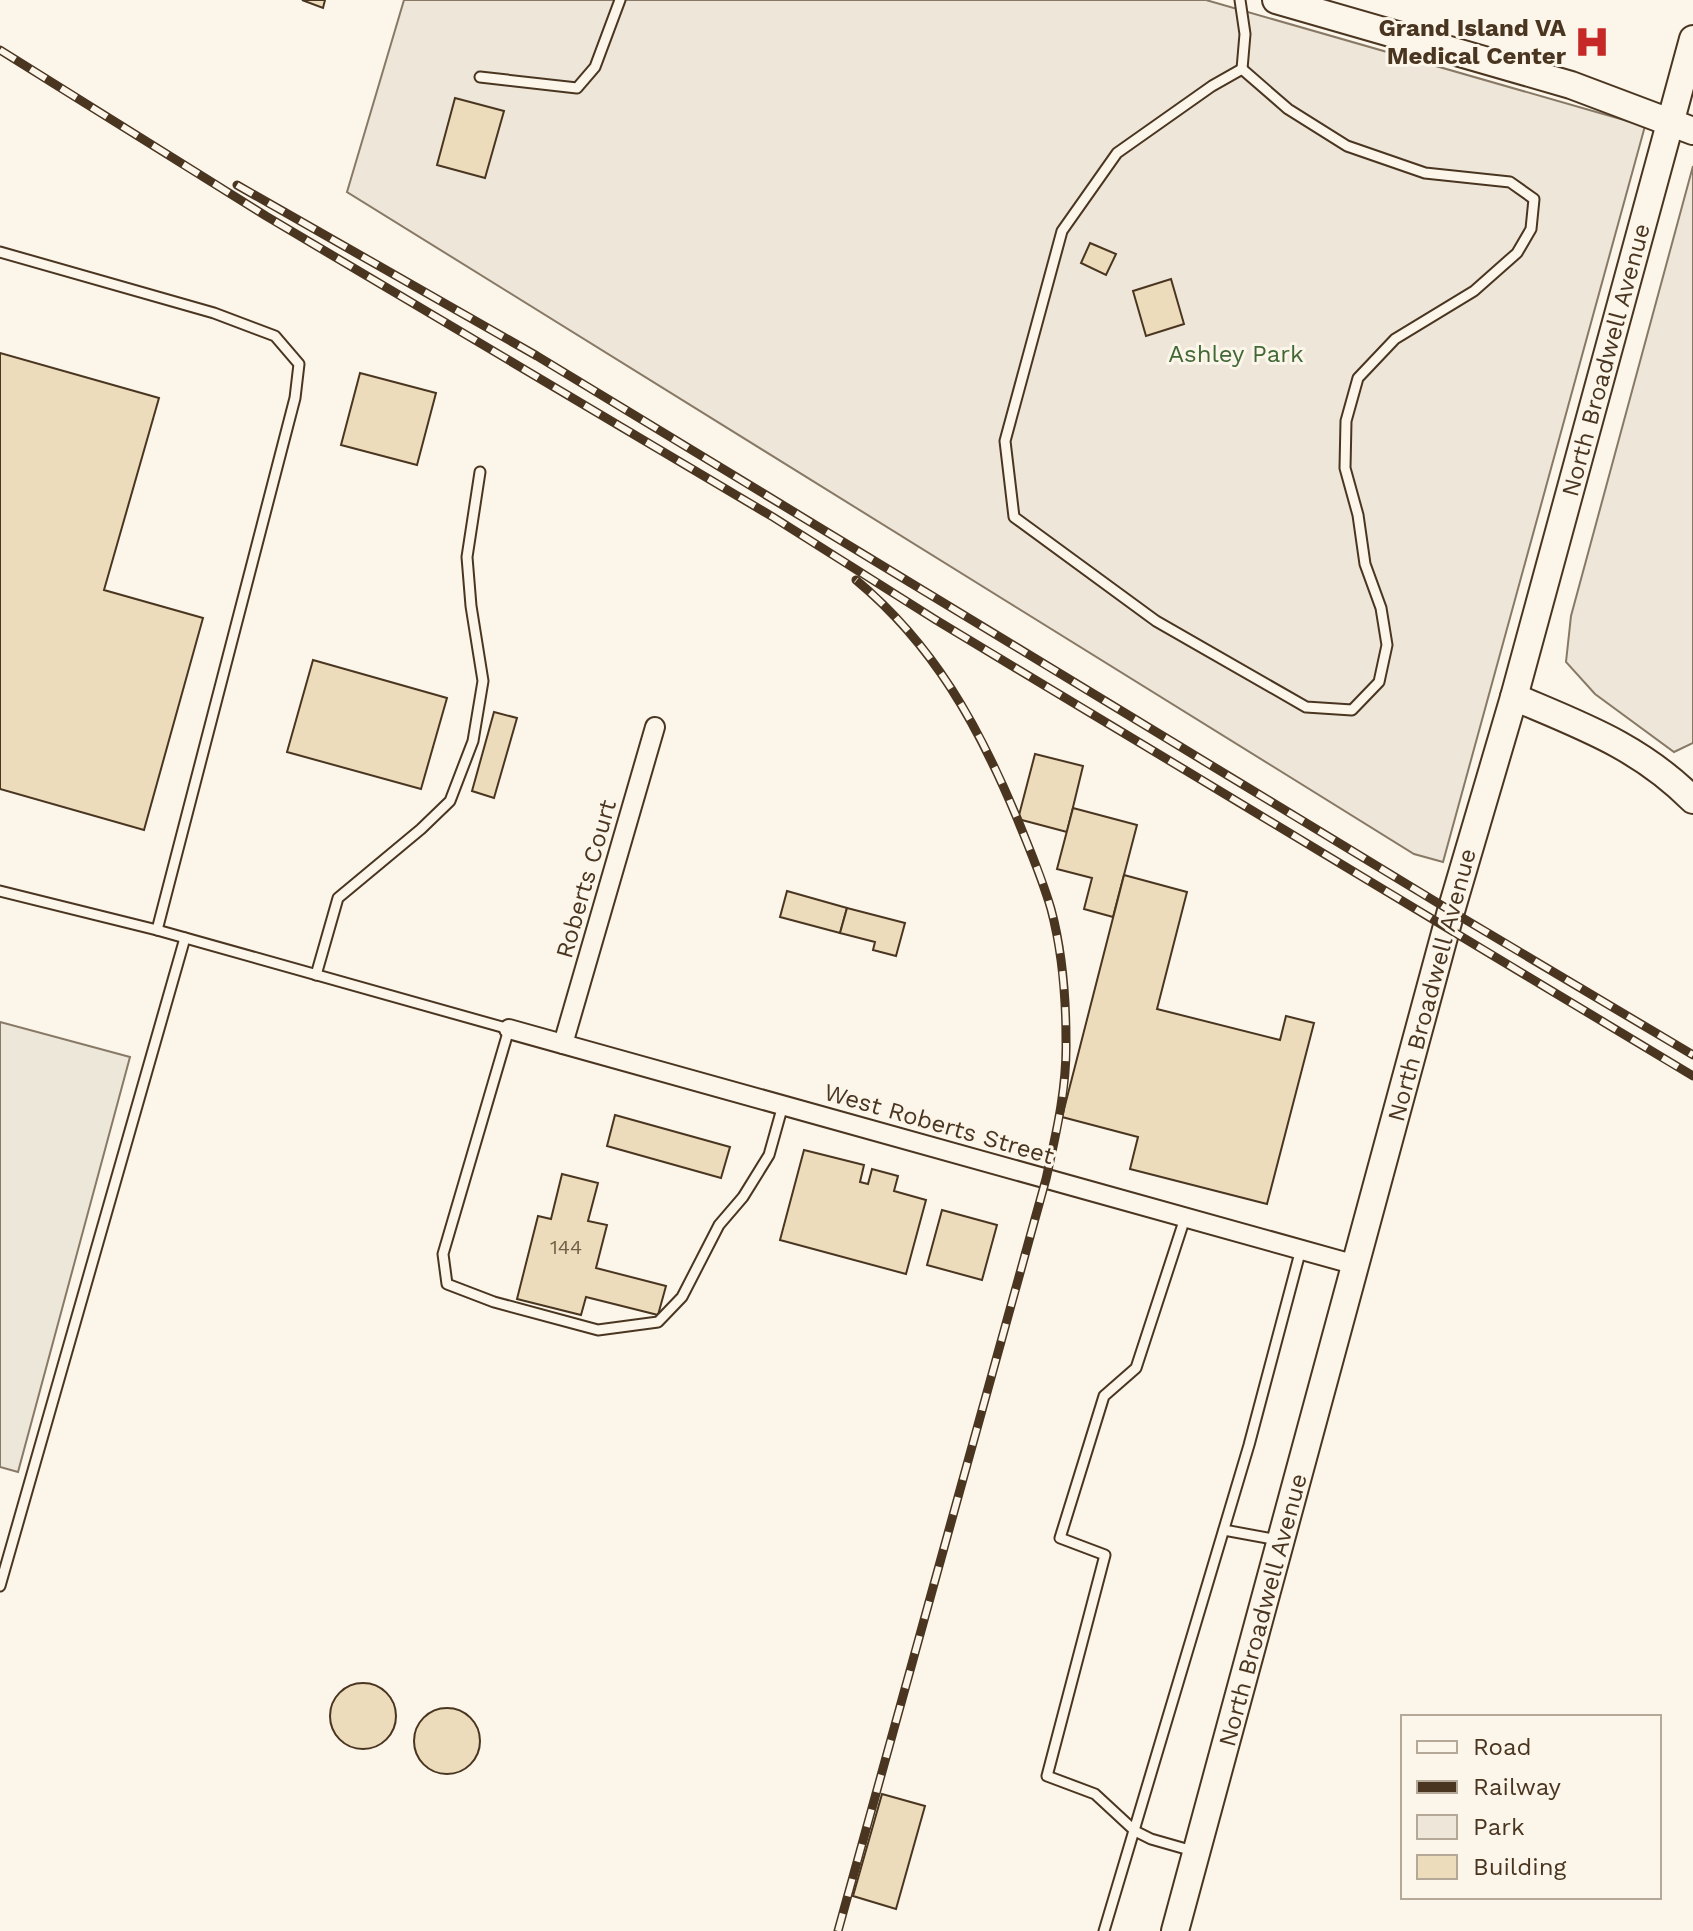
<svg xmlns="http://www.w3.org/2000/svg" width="1693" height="1931" viewBox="0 0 1693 1931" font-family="'Work Sans',sans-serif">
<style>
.green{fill:#ede6d9;stroke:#887966;stroke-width:2}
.parking{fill:#ede7d9;stroke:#887966;stroke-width:2}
.building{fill:#ecdcbc;stroke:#4a3520;stroke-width:2}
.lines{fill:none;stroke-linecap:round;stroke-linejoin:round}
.lane-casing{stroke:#4a3520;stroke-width:13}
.street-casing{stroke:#4a3520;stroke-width:22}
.secondary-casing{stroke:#4a3520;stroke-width:30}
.lane{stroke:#fbf6e9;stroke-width:9}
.street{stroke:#fbf6e9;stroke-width:18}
.secondary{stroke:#fbf6e9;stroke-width:26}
.rail-casing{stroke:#4a3520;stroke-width:9}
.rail{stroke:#fbf6e9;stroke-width:6;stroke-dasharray:18;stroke-linecap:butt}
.labels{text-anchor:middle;stroke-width:6;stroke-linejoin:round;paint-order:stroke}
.number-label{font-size:20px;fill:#725f47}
.poi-label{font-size:24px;font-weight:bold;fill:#4a3520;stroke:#fbf6e9;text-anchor:end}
.park-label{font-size:24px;fill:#436837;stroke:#fbf6e9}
.street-label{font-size:24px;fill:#4a3520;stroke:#fbf6e9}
</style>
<rect width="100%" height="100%" fill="#fbf6e9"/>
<g class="green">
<polygon points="404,0 1206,0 1645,126 1443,862 1414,854 347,192"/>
<polygon points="1693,166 1693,743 1674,752 1595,694 1566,662 1571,616"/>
</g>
<polygon class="parking" points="0,1022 130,1057 18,1472 0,1467"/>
<g class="building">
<polygon points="302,0 325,0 323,8"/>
<polygon points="455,98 504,111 485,178 437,165"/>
<polygon points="1090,243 1116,254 1106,275 1081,263"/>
<polygon points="1171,279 1184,324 1146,336 1133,291"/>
<polygon points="0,353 159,398 104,590 203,618 144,830 0,789"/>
<polygon points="360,373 436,393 417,465 341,445"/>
<polygon points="313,660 447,698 421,789 287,752"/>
<polygon points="494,712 517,718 494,798 472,791"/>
<polygon points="1035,754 1083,766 1067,832 1018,819"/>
<polygon points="1073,808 1137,825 1113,917 1084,909 1092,878 1057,869"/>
<polygon points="1124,875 1187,892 1157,1009 1280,1040 1286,1016 1314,1023 1267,1204 1130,1169 1138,1137 1062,1117"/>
<polygon points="787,891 847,908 840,933 780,917"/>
<polygon points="847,908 905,923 896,956 873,950 875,942 840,933"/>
<polygon points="615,1115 730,1147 721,1178 607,1146"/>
<polygon points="804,1150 864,1165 860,1182 868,1184 872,1169 898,1176 894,1191 926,1200 906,1274 780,1240"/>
<polygon points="562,1174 598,1183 588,1221 607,1225 596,1268 666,1286 658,1315 586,1297 581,1315 517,1299 538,1216 551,1219"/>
<polygon points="942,1210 997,1225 982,1280 927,1265"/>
<circle cx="363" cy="1716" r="33"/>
<circle cx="447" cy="1741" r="33"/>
<polygon points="882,1794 925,1806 896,1909 853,1896"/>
</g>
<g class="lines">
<g class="lane-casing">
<g id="lane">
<polyline points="1240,0 1245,34 1242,69"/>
<polygon points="1242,69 1288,109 1347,146 1425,173 1510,182 1534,199 1531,229 1517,253 1474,291 1395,339 1358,378 1346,421 1345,468 1358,515 1365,564 1381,608 1387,645 1379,682 1352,710 1306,707 1156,621 1014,517 1005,441 1062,231 1117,153 1212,86"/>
<polyline points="480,77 577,88 595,67 620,0"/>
<polyline points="0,252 214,313 275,336 299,364 295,398 157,930"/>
<polyline points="0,891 157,930 509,1029 443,1254 447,1284 494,1302 598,1330 658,1322 682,1297 719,1225 743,1197 769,1155 783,1105"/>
<polyline points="316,975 338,898 421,829 450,801 473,741 483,681 471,606 467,557 480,472"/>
<polyline points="1185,1218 1136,1368 1104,1396 1060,1538 1105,1555 1047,1776 1095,1794 1135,1831 1151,1839 1193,1851"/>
<polyline points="1224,1530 1278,1540"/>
<polyline points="0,1586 185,938"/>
<polyline points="1104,1931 1249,1445 1301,1249"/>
</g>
</g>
<g class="street-casing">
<g id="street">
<polyline points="509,1029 1356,1265"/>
<polyline points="563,1044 655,727"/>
</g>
</g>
<g class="secondary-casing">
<g id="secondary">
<polyline points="1276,0 1571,85 1693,131"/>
<path d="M1514,697c68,29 125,49 179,103"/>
<polyline points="1175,1931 1451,911 1514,697 1693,39"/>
</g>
</g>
<use href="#lane" class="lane"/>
<use href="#street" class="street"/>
<use href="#secondary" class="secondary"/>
<g class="rail-casing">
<g id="rail">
<polyline points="0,50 266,216 773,517 936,620 1693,1076"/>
<polyline points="237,185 537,356 1451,911 1693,1055"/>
<path d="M838,1931l208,-752c10,-45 21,-91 20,-138 0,-42 -4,-91 -15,-132 -9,-31 -22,-61 -34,-91 -39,-93 -83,-173 -161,-238"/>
</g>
</g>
<use href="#rail" class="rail"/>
</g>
<defs>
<g id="hospital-bare" transform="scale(2.76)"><path d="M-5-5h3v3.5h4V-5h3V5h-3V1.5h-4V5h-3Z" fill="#c62828" stroke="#fbf6e9" stroke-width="2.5" paint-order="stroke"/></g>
</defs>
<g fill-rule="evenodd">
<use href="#hospital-bare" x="1592" y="42"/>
</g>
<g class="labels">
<g class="number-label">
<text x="566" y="1254">144</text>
</g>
<g class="poi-label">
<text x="1566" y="36">Grand Island VA<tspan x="1566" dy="28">Medical Center</tspan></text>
</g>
<g class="park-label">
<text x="1236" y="362">Ashley Park</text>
</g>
<g class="street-label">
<text transform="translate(1606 360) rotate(-75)" y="8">North Broadwell Avenue</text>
<text transform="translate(586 879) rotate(-74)" y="8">Roberts Court</text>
<text transform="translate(1432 985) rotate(-75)" y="8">North Broadwell Avenue</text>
<text transform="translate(939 1124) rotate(16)" y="8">West Roberts Street</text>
<text transform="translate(1263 1610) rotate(-75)" y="8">North Broadwell Avenue</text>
</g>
</g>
<rect x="1401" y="1715" width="260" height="184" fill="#fbf6e9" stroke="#b4a999" stroke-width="2"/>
<rect x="1417" y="1741" width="40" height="12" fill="#fbf6e9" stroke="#b4a999" stroke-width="2"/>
<text x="1473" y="1755" font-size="24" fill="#4a3520">Road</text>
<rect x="1417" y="1781" width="40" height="12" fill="#4a3520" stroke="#b4a999" stroke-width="2"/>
<text x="1473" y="1795" font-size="24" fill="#4a3520">Railway</text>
<rect x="1417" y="1815" width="40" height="24" fill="#ede6d9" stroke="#b4a999" stroke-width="2"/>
<text x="1473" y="1835" font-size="24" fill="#4a3520">Park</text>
<rect x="1417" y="1855" width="40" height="24" fill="#ecdcbc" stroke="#b4a999" stroke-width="2"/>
<text x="1473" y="1875" font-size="24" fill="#4a3520">Building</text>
</svg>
